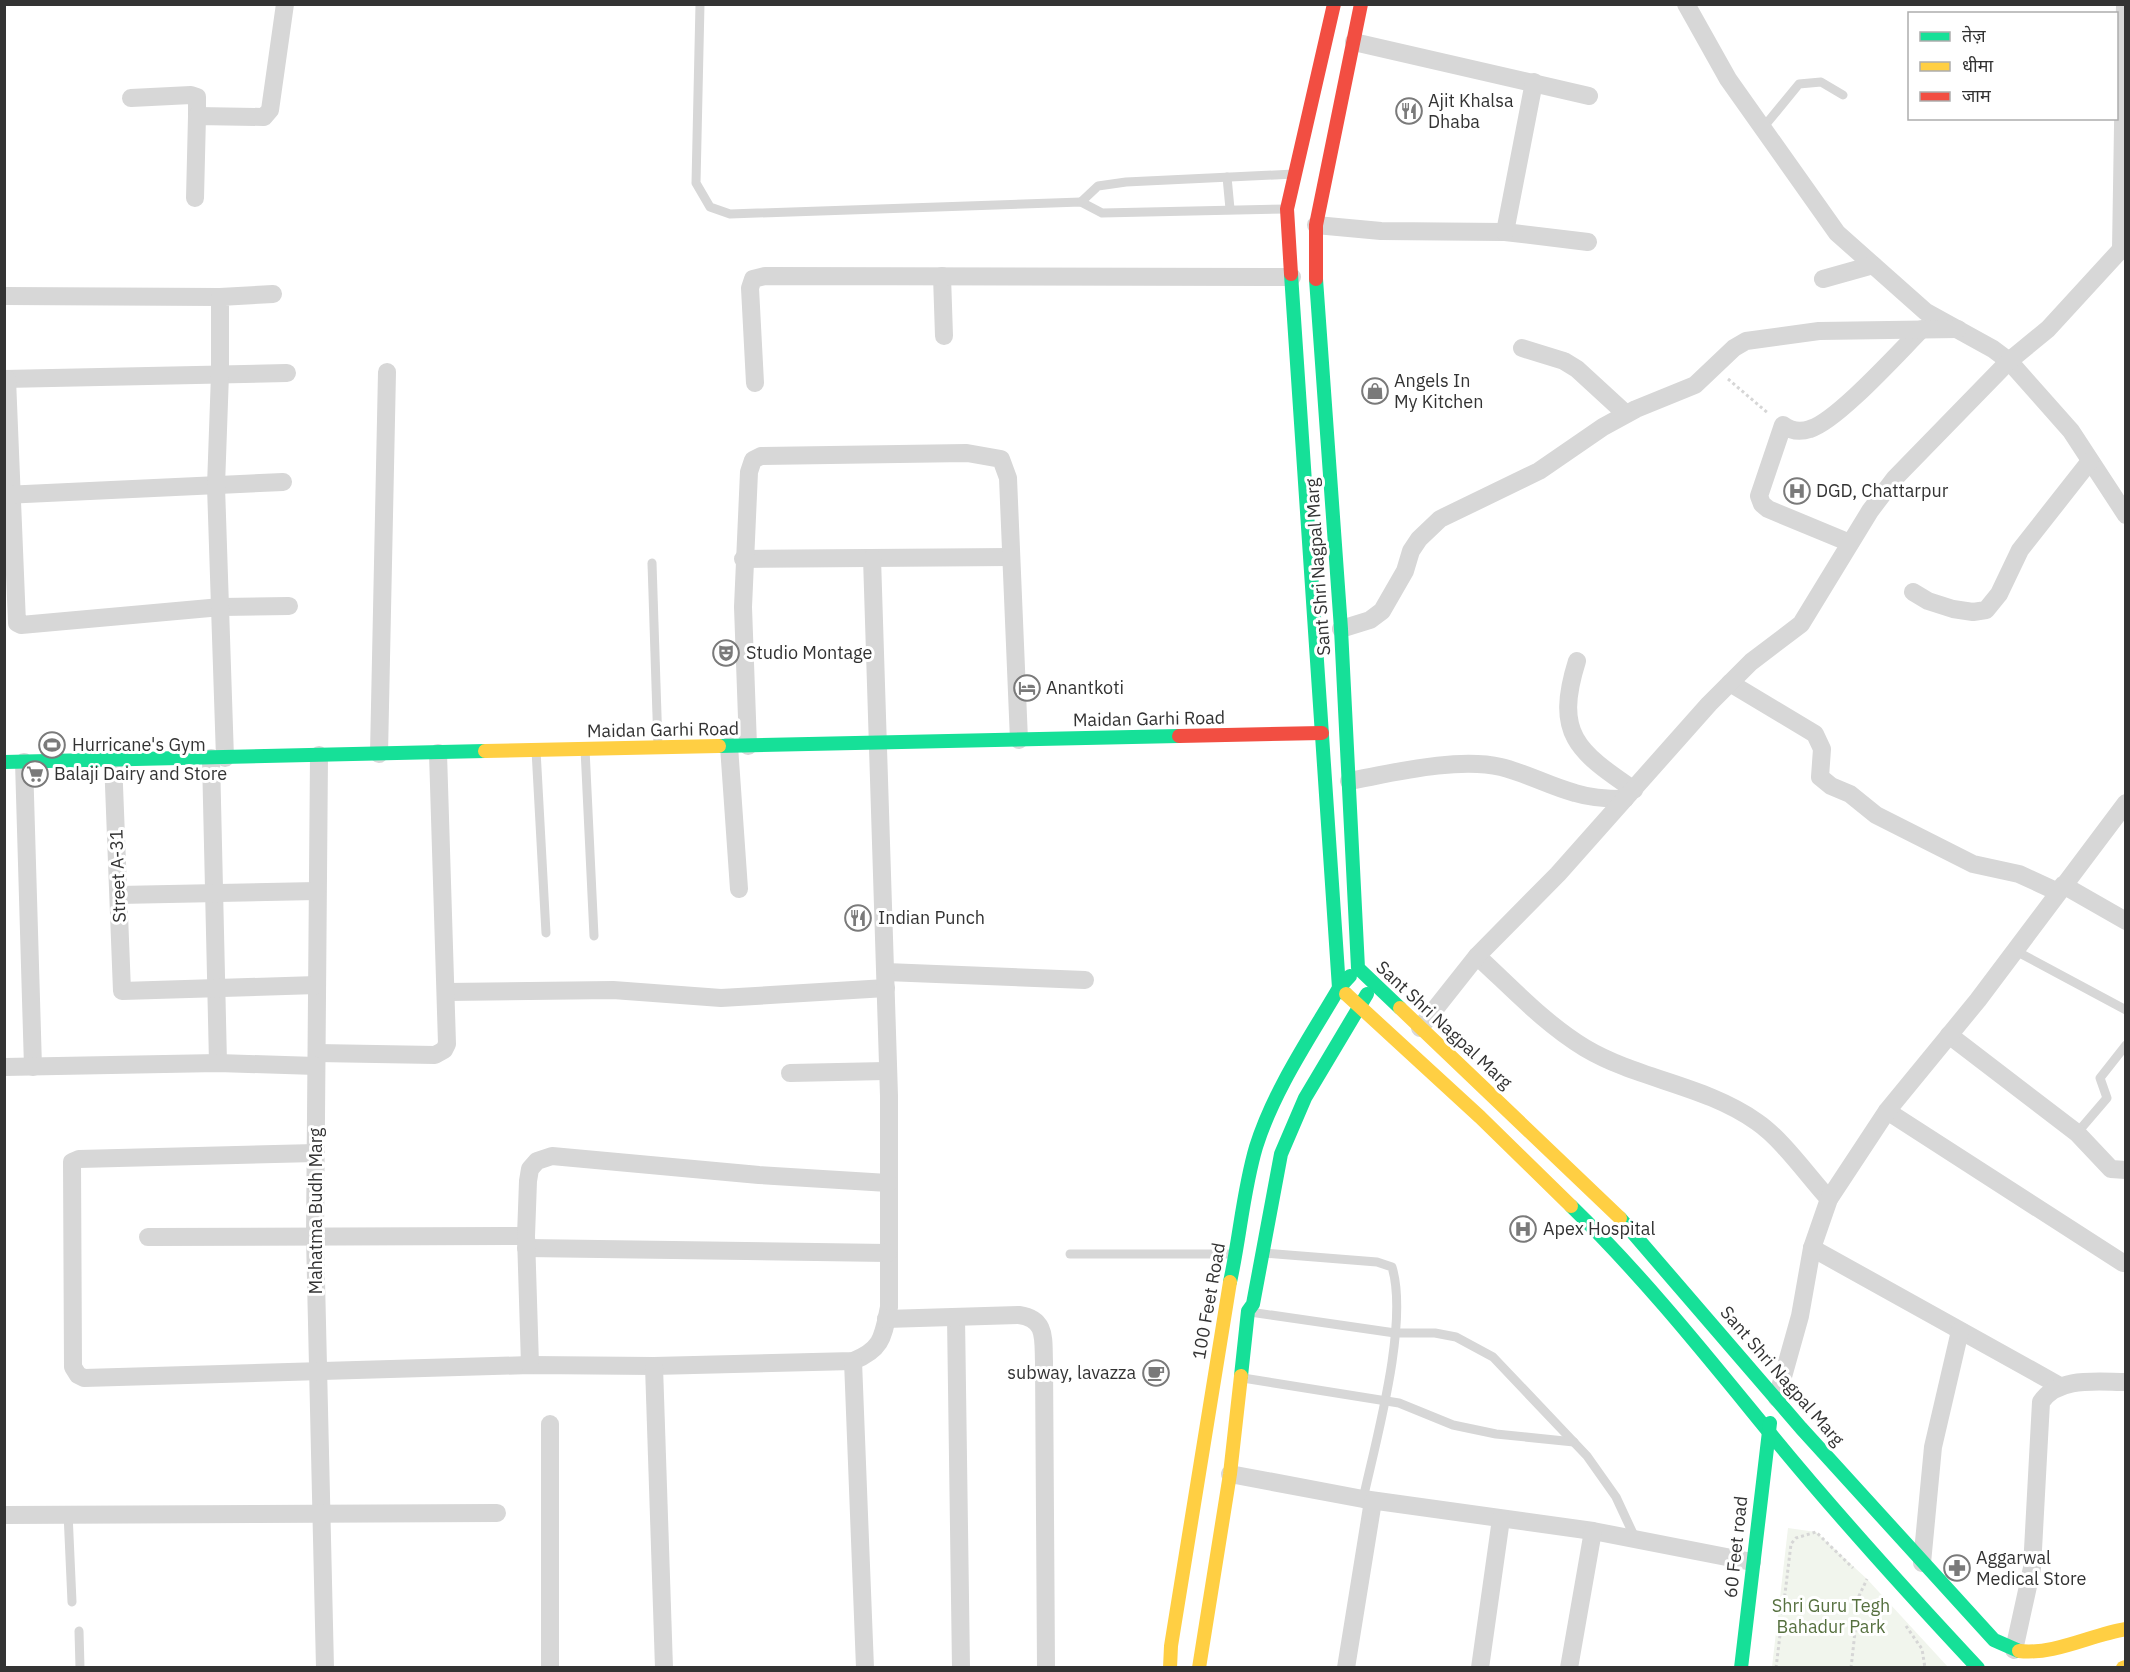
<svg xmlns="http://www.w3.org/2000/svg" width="2130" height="1672" viewBox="0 0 2130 1672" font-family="'IBM Plex Sans','Noto Sans Devanagari',sans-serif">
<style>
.green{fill:#f1f5ed}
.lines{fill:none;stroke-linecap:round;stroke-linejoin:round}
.path{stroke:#d6d6d6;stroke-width:3;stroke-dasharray:3 3;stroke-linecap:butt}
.lane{stroke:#d7d7d7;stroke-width:9}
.street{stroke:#d7d7d7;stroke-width:18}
.fast{stroke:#16e098;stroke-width:14}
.slow{stroke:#ffcf43;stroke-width:14}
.jam{stroke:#f24e42;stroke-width:14}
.labels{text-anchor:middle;stroke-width:6;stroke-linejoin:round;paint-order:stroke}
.poi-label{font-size:18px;fill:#333;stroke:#fff;text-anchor:start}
.street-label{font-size:18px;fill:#333;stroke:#fff}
.park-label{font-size:18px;fill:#56703f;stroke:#fff}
</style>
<rect width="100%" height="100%" fill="#fff"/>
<polygon class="green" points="1788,1528 1816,1532 1867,1579 1948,1667 1772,1667"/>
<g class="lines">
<g class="path">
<polyline points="1728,379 1769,414"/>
<polyline points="1906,1626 1922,1649 1925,1668"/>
<polyline points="1776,1668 1791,1544 1796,1538 1816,1532 1853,1568"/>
<polyline points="1851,1668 1859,1596 1867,1579"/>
</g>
<g class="lane">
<polyline points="700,4 696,183 710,207 730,214 1081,202 1102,213 1287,209"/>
<polyline points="1762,129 1799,84 1821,82 1843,95"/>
<polyline points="1227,177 1230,209"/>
<polyline points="1081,202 1098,186 1126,182 1294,174"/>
<polyline points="652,563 658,746"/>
<polyline points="585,749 594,936"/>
<polyline points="536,750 546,933"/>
<polyline points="2014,950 2126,1010"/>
<polyline points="2077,1133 2107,1098 2100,1078 2126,1045"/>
<path d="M1263,1253l114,9 15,5c17,56 -16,173 -29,232"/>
<polyline points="1070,1254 1234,1254"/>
<polyline points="1250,1312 1395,1333 1435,1333 1456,1337 1493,1357 1587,1456 1616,1497 1636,1540"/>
<polyline points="1243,1378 1399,1403 1453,1425 1496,1434 1574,1442"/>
<polyline points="68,1513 72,1602"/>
<polyline points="79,1631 80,1668"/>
</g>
<g class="street">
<polyline points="1686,4 1728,79 1837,233 1926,312 1993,349 2009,361 2071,431 2126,515"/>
<polyline points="2125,4 2121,249 2126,251"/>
<polyline points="1354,42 1589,96"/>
<polyline points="131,98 191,95 197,97 197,116"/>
<polyline points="195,198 197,116 264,117 270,110 285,4"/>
<polyline points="1316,225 1381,231 1505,232 1588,242"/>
<polyline points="1505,232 1534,82"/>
<polyline points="942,276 944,336"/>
<polyline points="1823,279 1873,265"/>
<polyline points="4,296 220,297"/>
<polyline points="1522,348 1564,361 1577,369 1626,414"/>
<polyline points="4,379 287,373"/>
<polyline points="7,379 17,623 21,625 221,607 289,606"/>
<polyline points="755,383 750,288 753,279 765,276 1292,277"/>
<polyline points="4,495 283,482"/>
<path d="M1850,543l-82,-34 -6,-5 -3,-8 24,-71c8,6 18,7 27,4 27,-8 89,-77 112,-100"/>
<polyline points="743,559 1011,557"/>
<polyline points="1913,592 1928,601 1953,609 1973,612 1986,610 1999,594 2020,550 2090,461"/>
<polyline points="1341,629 1370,620 1382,611 1405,571 1411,551 1419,539 1440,519 1539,471 1603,427 1636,409 1695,385 1734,348 1746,341 1819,331 1958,329"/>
<path d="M1577,661c-23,73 0,90 57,129"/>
<polyline points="1730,683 1815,734 1822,749 1820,777 1831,786 1850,794 1876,815 1973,864 2019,874 2058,892"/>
<polyline points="729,746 739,889"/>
<polyline points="748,746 743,607 749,472 753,460 761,456 967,453 1001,459 1008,478 1019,740"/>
<polyline points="379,754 387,372"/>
<polyline points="319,755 315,1237 325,1668"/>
<polyline points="211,758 218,1063"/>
<polyline points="225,758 216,486 220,374 220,297 273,294"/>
<polyline points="113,760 122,991 317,985"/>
<polyline points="24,762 33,1067"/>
<path d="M1349,781c44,-8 108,-24 152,-14 25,6 48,19 74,26 16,5 33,6 50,6"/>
<polyline points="2063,885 2126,921"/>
<polyline points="119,895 317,891"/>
<path d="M1477,956c35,32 67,67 108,92 54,32 120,37 172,74 25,17 51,54 72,77"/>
<polyline points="886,972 1085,980"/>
<polyline points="446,992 613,990 721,998 886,988"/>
<polyline points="1420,1028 1477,956 1558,874 1709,704 1751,662 1801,624 1870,511 1895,478 2009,361 2048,329 2126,244"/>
<polyline points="1949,1035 2077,1133 2111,1169 2126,1170"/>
<polyline points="317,1053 435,1055 444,1050 447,1044 438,753"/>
<polyline points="4,1067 218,1063 316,1066"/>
<polyline points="790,1073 886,1071"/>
<polyline points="1887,1111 2123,1263"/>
<path d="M316,1153l-237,6 -7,3 1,205 5,8 6,3 446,-13 124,1 199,-5c30,-12 30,-25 36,-54v-211l-17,-538"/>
<polyline points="148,1237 526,1236"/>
<polyline points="526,1248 888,1253"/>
<polyline points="1812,1248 2060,1386"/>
<polyline points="956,1317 961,1668"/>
<path d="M886,1319l133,-4c28,4 24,24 25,47l2,306"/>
<polyline points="853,1361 865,1668"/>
<polyline points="530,1365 526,1236 528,1181 530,1169 537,1161 552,1156 759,1175 888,1183"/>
<polyline points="654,1366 664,1668"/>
<polyline points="1777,1398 1800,1316 1812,1248 1829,1199 1887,1111 1978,1000 2126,803"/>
<polyline points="550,1424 550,1668"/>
<polyline points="1230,1474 1363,1499 1593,1531 1752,1562"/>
<polyline points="4,1515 497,1513"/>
<polyline points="1922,1563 1933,1447 1960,1331"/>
<path d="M2014,1650l18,-82 9,-166c17,-26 57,-20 85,-20"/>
<polyline points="1346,1668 1373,1501"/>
<polyline points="1480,1668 1501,1519"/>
<polyline points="1569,1668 1593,1531"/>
</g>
<g class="fast">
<polyline points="1291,274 1339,988 1346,994"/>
<polyline points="1316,279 1341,629 1358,968 1400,1008"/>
<polyline points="719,746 1179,736"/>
<polyline points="4,762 485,751"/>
<path d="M1571,1206c72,70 135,149 198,226 67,82 137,159 209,236"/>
<polyline points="1620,1218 1801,1428 1994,1640 2019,1651"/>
<path d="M1230,1282c10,-45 13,-91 26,-135 18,-57 53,-108 83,-159l11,-12"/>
<polyline points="1241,1376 1248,1311 1253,1304 1281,1154 1305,1098 1367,994"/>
<polyline points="1741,1668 1770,1423"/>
</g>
<g class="slow">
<polyline points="485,751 719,746"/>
<polyline points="1346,994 1480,1117 1571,1206"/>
<polyline points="1400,1008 1620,1218"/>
<path d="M2019,1651c36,4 71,-16 107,-22"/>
<polyline points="1170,1668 1171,1646 1230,1282"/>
<polyline points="1199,1668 1230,1474 1241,1376"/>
<polyline points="2123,1668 2126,1667"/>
</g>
<g class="jam">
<polyline points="1291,274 1287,209 1334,4"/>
<polyline points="1316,279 1316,225 1361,4"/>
<polyline points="1179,736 1322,733"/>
</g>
</g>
<defs>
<g id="restaurant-ring" transform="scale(1.35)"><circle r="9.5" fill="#fff" stroke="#7a7a7a" stroke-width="1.5"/><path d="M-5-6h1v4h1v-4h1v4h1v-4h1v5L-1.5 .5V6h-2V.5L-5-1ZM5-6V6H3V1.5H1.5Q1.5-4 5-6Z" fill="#7a7a7a"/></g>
<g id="shop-ring" transform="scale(1.35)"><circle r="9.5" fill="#fff" stroke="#7a7a7a" stroke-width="1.5"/><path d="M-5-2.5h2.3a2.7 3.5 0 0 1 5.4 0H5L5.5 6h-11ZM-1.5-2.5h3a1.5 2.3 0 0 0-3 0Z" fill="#7a7a7a"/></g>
<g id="hospital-ring" transform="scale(1.35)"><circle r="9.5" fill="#fff" stroke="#7a7a7a" stroke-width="1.5"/><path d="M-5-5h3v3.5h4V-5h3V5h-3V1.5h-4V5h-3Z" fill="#7a7a7a"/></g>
<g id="theatre-ring" transform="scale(1.35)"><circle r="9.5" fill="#fff" stroke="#7a7a7a" stroke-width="1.5"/><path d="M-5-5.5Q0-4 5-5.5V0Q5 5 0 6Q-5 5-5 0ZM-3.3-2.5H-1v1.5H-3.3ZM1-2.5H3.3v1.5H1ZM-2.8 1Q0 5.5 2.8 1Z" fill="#7a7a7a"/></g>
<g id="hotel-ring" transform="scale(1.35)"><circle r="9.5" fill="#fff" stroke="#7a7a7a" stroke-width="1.5"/><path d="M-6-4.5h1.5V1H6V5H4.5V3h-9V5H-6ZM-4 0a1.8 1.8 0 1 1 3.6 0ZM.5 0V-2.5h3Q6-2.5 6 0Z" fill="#7a7a7a"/></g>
<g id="stadium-ring" transform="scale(1.35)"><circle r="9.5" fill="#fff" stroke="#7a7a7a" stroke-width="1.5"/><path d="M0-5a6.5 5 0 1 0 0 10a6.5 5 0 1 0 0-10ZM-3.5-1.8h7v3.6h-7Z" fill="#7a7a7a"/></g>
<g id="supermarket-ring" transform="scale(1.35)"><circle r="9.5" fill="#fff" stroke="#7a7a7a" stroke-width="1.5"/><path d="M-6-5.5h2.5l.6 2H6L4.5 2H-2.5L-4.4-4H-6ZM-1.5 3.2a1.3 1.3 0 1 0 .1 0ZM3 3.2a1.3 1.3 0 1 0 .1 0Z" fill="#7a7a7a"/></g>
<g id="cafe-ring" transform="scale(1.35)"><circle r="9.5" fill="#fff" stroke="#7a7a7a" stroke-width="1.5"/><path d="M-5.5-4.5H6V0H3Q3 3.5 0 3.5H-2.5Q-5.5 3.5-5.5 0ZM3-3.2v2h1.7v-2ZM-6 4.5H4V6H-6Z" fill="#7a7a7a"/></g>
<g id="pharmacy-ring" transform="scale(1.35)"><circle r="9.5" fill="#fff" stroke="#7a7a7a" stroke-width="1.5"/><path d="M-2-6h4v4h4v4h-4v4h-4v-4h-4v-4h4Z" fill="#7a7a7a"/></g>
</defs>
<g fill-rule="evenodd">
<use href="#restaurant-ring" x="1409" y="111"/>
<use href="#shop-ring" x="1375" y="391"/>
<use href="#hospital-ring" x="1797" y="491"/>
<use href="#theatre-ring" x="726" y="653"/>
<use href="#hotel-ring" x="1027" y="688"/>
<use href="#stadium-ring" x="52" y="745"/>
<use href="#supermarket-ring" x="35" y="774"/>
<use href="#restaurant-ring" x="858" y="918"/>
<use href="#hospital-ring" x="1523" y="1229"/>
<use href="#cafe-ring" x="1156" y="1373"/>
<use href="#pharmacy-ring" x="1957" y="1568"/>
</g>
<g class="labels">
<g class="poi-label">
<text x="1428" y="107">Ajit Khalsa<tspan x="1428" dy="21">Dhaba</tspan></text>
<text x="1394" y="387">Angels In<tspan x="1394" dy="21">My Kitchen</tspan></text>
<text x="1816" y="497">DGD, Chattarpur</text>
<text x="746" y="659">Studio Montage</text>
<text x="1046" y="694">Anantkoti</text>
<text x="72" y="751">Hurricane's Gym</text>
<text x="54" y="780">Balaji Dairy and Store</text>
<text x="878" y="924">Indian Punch</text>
<text x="1543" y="1235">Apex Hospital</text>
<text x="1136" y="1379" text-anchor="end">subway, lavazza</text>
<text x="1976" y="1564">Aggarwal<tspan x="1976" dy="21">Medical Store</tspan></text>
</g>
<g class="street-label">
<text transform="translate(1318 567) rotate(-94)" y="6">Sant Shri Nagpal Marg</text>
<text transform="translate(1149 719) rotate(-1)" y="6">Maidan Garhi Road</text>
<text transform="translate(663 730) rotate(-1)" y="6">Maidan Garhi Road</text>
<text transform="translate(118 876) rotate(-92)" y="6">Street A-31</text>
<text transform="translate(1444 1025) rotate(43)" y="6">Sant Shri Nagpal Marg</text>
<text transform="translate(316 1211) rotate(-90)" y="6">Mahatma Budh Marg</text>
<text transform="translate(1209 1301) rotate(-80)" y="6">100 Feet Road</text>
<text transform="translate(1782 1376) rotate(49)" y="6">Sant Shri Nagpal Marg</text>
<text transform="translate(1736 1547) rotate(-84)" y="6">60 Feet road</text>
</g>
<g class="park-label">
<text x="1831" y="1612">Shri Guru Tegh<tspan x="1831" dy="21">Bahadur Park</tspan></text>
</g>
</g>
<rect width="2130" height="1672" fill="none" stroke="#333333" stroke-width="12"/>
<rect x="1908" y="12" width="210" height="108" fill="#ffffff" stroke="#adadad" stroke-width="1.5"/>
<rect x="1920" y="32" width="30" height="9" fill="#16e098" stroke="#adadad" stroke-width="1.5"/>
<text x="1962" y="42" font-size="18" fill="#333333">तेज़</text>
<rect x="1920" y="62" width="30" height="9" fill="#ffcf43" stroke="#adadad" stroke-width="1.5"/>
<text x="1962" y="72" font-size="18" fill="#333333">धीमा</text>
<rect x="1920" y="92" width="30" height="9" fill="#f24e42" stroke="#adadad" stroke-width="1.5"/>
<text x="1962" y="102" font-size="18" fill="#333333">जाम</text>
</svg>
